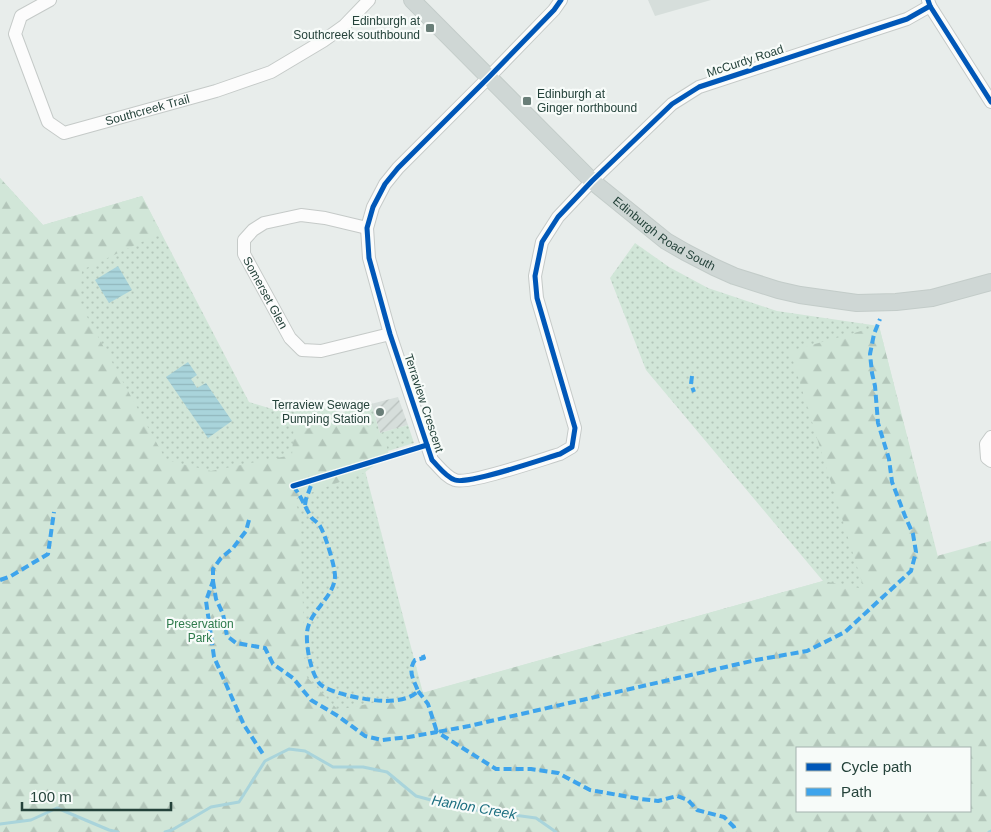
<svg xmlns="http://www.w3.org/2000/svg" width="991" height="832" viewBox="0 0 991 832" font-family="Helvetica,sans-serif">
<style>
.built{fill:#d6dedb}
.industrial{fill:url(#industrial-furrows)}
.green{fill:url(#green-dots);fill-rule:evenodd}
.forest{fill:url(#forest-firs);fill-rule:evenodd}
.water{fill:url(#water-rules)}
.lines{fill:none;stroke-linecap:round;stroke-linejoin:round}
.stream{stroke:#a9d4db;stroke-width:3}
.minor-casing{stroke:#c5cac8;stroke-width:14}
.major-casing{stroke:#c3ccc9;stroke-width:18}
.minor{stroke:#fcfcfc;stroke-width:12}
.major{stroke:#cfd7d5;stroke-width:16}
.quiet{stroke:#3ea4ec;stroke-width:4;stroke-dasharray:8 4;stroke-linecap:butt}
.cycleway-casing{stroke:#f7fbf9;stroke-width:8}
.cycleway{stroke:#0057b8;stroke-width:5}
.poi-dot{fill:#697e78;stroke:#f7fbf9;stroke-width:2}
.labels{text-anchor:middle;stroke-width:4.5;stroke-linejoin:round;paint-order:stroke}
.poi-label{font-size:12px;fill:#24423a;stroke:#f7fbf9;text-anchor:end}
.street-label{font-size:12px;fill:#24423a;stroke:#f7fbf9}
.park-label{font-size:12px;fill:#2d7a4b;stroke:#f7fbf9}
.water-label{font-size:14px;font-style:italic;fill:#1c6f80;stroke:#f7fbf9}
</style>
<defs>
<pattern id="industrial-furrows" width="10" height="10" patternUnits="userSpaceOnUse" patternTransform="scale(1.25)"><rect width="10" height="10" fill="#d6dedb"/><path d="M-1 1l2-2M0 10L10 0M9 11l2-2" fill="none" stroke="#b8c0bd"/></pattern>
<pattern id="green-dots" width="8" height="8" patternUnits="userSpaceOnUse" patternTransform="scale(1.25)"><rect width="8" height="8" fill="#d1e6d8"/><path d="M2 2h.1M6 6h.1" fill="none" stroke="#b3c6ba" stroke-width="1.8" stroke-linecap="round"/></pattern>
<pattern id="forest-firs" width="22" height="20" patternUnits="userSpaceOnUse" patternTransform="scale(1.25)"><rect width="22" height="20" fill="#d1e6d8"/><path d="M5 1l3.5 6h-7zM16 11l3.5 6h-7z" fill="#b3c6ba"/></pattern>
<pattern id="water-rules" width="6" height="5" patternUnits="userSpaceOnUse" patternTransform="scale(1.25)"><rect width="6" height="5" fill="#a9d4db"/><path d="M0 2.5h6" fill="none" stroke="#91b7bd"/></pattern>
</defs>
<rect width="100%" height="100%" fill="#e8edeb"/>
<polygon class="built" points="648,0 711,0 655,16"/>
<polygon class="industrial" points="398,397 408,425 380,433 371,404"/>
<path class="green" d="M0,178l43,47 99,-29 107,206 23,7 57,7 42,-12 9,29 28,-8 6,18 -52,16 61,234 400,-112 -177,-211 -36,-92 25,-35 34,24 39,21 69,23 102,15 59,231 53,275h-991zM797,748h173v63h-173z"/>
<path class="forest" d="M0,178l43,47 99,-29 19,37 -79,37 -2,34 86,156 45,11 81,-16 3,-48 10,-4 38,10 40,22 6,19 -25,19 -70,26 5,13 7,164 32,34 84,-17 401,-112 41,8 -74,-238 89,-25 58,230 54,-15v291h-991zM797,748h173v63h-173z"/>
<g class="water">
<polygon points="118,266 132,290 109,303 95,280"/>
<polygon points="188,362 197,375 191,379 197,388 206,383 232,421 208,438 166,377"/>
</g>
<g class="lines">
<g class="stream">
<polyline points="0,824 31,820 57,808 109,830 118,832"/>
<polyline points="165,832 172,830 211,807 239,802 265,761 289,749 305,751 333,767 363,767 387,772 416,796 461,808 536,818 556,832"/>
<polyline points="989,832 991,831"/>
</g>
<g class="minor-casing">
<g id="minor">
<path id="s1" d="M50,0l-29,16 -6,18 33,88 16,11 152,-42 55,-19 52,-31 21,-15 25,-26"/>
<path d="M561,0l-7,10 -65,67 -91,91 -13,16 -12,23 -6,21 2,30 21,76 42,126c7,7 14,17 23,20 13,5 88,-21 105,-26l12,-7 3,-19 -38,-130 -2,-22 7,-34 16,-25 34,-36 80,-77 27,-17 208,-68 23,-13"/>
<polyline points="928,0 930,6 991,102"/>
<path id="s2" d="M367,228l-42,-10 -24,-3 -37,8 -11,7 -9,10v14l46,84 12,12 19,1 69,-17"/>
<polyline points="991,437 986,444 987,458 991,461"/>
</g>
</g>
<g class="major-casing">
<g id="major">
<path id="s3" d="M412,0l180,181 74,60 19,11 29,15 20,9 44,14 22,5 57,8 39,-1 36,-4 59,-16"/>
</g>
</g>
<use href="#minor" class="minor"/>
<use href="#major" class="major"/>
<g class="quiet">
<polyline points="692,376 691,384 694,392"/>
<path d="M293,486c7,8 11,19 17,29 2,5 7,6 10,11 5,8 15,40 15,50 0,21 -27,36 -28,57 -1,14 4,41 13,51 10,10 52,17 66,17 10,0 25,-2 32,-10 -4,-11 -11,-20 -3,-31l9,-2 -2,-5"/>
<polyline points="305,505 306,499 313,480"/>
<polyline points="249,520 246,531 233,548 221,558 213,569 213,581 206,601 214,657 244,725 263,754"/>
<polyline points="0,580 11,576 48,554 54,512"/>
<polyline points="213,581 216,599 223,614 227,636 236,643 265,648 273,664 293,678 311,700 338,716 365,736 382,740 409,737 437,732 496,769 531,769 558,773 590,790 641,799 658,801 677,796 688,800 697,810 724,817 734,827 736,832"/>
<polyline points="418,691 428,704 437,732 469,726 756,660 807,651 845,632 911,571 916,552 913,534 905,516 892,482 889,459 878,423 875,386 872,373 870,354 874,334 880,319"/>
</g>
<g class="cycleway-casing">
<g id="cycleway">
<path d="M561,0l-7,10 -65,67 -91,91 -13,16 -12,23 -6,21 2,30 21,76 42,126c7,7 14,17 23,20 13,5 88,-21 105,-26l12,-7 3,-19 -38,-130 -2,-22 7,-34 16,-25 34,-36 80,-77 27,-17 208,-68 23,-13"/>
<polyline points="928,0 930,6 991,102"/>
<polyline points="293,486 427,445"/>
</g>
</g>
<use href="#cycleway" class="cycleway"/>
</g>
<g class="poi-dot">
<rect x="425" y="23" width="10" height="10" rx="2.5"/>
<rect x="522" y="96" width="10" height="10" rx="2.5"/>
<circle cx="380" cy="412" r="5"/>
</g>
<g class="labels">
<g class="poi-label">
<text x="420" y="25">Edinburgh at<tspan x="420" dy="14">Southcreek southbound</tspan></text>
<text x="537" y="98" text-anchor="start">Edinburgh at<tspan x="537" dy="14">Ginger northbound</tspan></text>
<text x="370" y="409">Terraview Sewage<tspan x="370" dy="14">Pumping Station</tspan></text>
</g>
<g class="street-label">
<text transform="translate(745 61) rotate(-18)" y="4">McCurdy Road</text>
<text dy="4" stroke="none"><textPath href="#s1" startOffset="252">Southcreek Trail</textPath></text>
<text dy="4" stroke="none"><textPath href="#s3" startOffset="345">Edinburgh Road South</textPath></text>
<text dy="4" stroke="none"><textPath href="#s2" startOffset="190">Somerset Glen</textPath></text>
<text transform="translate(424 403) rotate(72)" y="4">Terraview Crescent</text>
</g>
<g class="park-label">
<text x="200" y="628">Preservation<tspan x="200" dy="14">Park</tspan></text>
</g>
<g class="water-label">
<text transform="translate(474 807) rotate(10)" y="5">Hanlon Creek</text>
</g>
</g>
<rect x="796" y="747" width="175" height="65" fill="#f7fbf9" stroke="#a3b1ad"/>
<rect x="806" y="763" width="25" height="8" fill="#0057b8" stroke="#a3b1ad"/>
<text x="841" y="772" font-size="15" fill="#24423a">Cycle path</text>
<rect x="806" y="788" width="25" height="8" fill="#3ea4ec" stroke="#a3b1ad"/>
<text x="841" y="797" font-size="15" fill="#24423a">Path</text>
<path d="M22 802v8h149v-8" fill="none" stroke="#24423a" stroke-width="2.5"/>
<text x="30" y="802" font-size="15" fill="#24423a" stroke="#f7fbf9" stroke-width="4" paint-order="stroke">100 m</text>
</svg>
